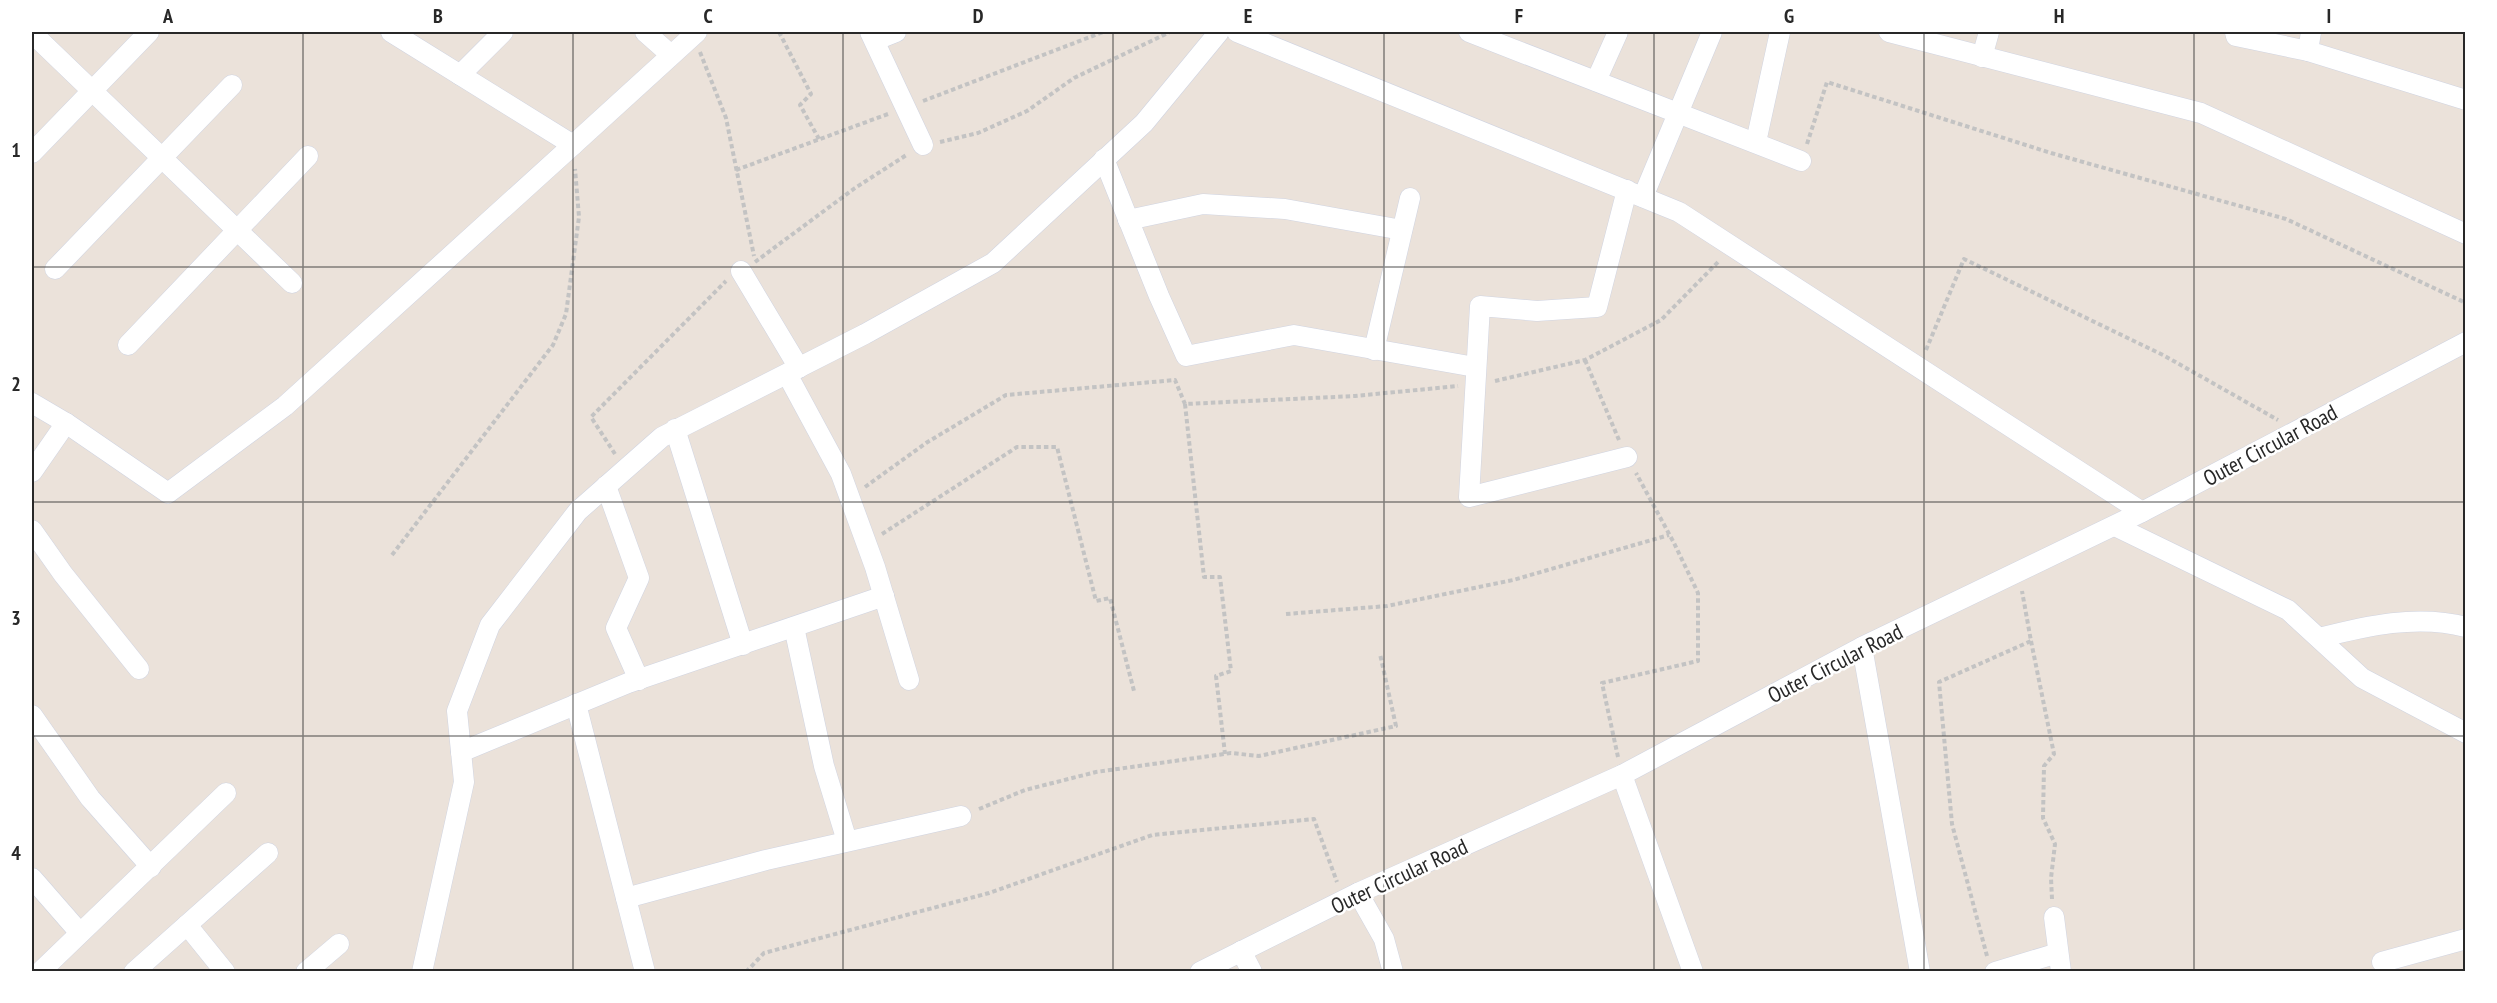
<svg xmlns="http://www.w3.org/2000/svg" width="2497" height="1003" viewBox="0 0 2497 1003" font-family="'PT Sans Narrow',sans-serif">
<style>
.lines{fill:none;stroke-linecap:round;stroke-linejoin:round}
.minor-casing{stroke:#d0d4e1;stroke-width:21}
.path{stroke:#c3c3c3;stroke-width:4;stroke-dasharray:4.5 3;stroke-linecap:butt}
.minor{stroke:#fff;stroke-width:20}
.grid{fill:none;stroke:#282828;stroke-width:1.5;stroke-opacity:0.55}
.labels{text-anchor:middle;stroke-width:5;stroke-linejoin:round;paint-order:stroke}
.street-label{font-size:22px;fill:#282828;stroke:#fff}
.neatline{fill:none;stroke:#282828;stroke-width:2}
.grid-label{font-size:20px;text-anchor:middle;font-weight:bold;fill:#282828}
</style>
<rect width="100%" height="100%" fill="#ebe2da"/>
<g class="lines">
<g class="minor-casing">
<g id="minor">
<polyline points="645,32 671,55"/>
<polyline points="870,32 923,145"/>
<polyline points="1237,32 1679,212 2142,512"/>
<polyline points="1469,32 1801,161"/>
<polyline points="1889,32 2201,113 2466,234"/>
<polyline points="2235,32 2236,36 2308,51"/>
<polyline points="2311,32 2308,51 2466,100"/>
<polyline points="32,33 292,283"/>
<polyline points="876,40 896,32"/>
<polyline points="1982,57 1989,32"/>
<polyline points="460,75 503,32"/>
<polyline points="1596,81 1618,32"/>
<polyline points="1756,142 1780,32"/>
<polyline points="573,145 697,32"/>
<polyline points="32,153 149,32"/>
<polyline points="1104,159 1159,296 1186,356 1294,335 1475,367"/>
<polyline points="1643,197 1712,32"/>
<polyline points="1128,220 1203,204 1285,209 1402,230"/>
<polyline points="55,269 232,85"/>
<polyline points="741,271 799,368"/>
<polyline points="128,345 308,156"/>
<polyline points="1374,350 1410,198"/>
<polyline points="787,374 841,474 875,567 909,680"/>
<polyline points="32,403 66,423 168,493 285,406 573,145 391,32"/>
<polyline points="675,429 743,645"/>
<polyline points="1627,457 1469,497 1480,306 1537,311 1597,307 1627,190"/>
<polyline points="32,472 66,423"/>
<polyline points="606,486 639,578 616,628 639,680"/>
<polyline points="2115,526 2288,610 2362,678 2466,733"/>
<polyline points="32,530 63,574 139,669"/>
<polyline points="794,627 824,766 847,841"/>
<path d="M2319,638c47,-12 98,-24 147,-11"/>
<polyline points="1862,647 1920,972"/>
<polyline points="576,704 645,972"/>
<polyline points="32,715 90,798 151,867"/>
<polyline points="461,752 628,683 884,596"/>
<polyline points="1622,775 1693,972"/>
<polyline points="32,878 80,933"/>
<polyline points="1358,893 1384,939 1393,972"/>
<polyline points="626,898 766,860 961,816"/>
<polyline points="2054,917 2061,972"/>
<polyline points="187,925 225,972"/>
<polyline points="1241,951 1252,972"/>
<polyline points="2382,962 2466,939"/>
<polyline points="40,972 226,793"/>
<polyline points="134,972 268,853"/>
<polyline points="306,972 339,944"/>
<polyline points="422,972 464,782 457,711 490,625 578,511 662,437 865,334 993,263 1144,123 1219,32"/>
<polyline points="1200,972 1358,893 1622,775 1862,647 2142,512 2466,342"/>
<polyline points="1995,972 2058,953"/>
</g>
</g>
<g class="path">
<polyline points="779,32 811,94 800,105 819,139"/>
<polyline points="700,52 726,118 754,256"/>
<polyline points="923,101 1103,32"/>
<polyline points="940,142 978,133 1027,111 1074,78 1170,32"/>
<polyline points="1807,144 1827,82 2051,153 2286,219 2466,303"/>
<polyline points="736,170 888,114"/>
<polyline points="755,262 855,188 908,154"/>
<polyline points="1926,350 1964,259 2163,355 2278,420"/>
<polyline points="1585,360 1619,440"/>
<polyline points="1495,381 1585,360 1661,320 1720,260"/>
<polyline points="1185,404 1204,577 1220,577 1231,671 1216,676 1225,754"/>
<polyline points="615,454 591,417 726,281"/>
<polyline points="865,487 926,443 1006,395 1175,380 1185,404 1355,396 1458,386"/>
<polyline points="882,534 1017,447 1057,447 1096,601 1110,598 1134,691"/>
<polyline points="392,555 553,345 566,314 579,217 575,169"/>
<polyline points="1286,614 1387,606 1513,580 1669,535"/>
<polyline points="2031,641 2054,754 2044,766 2043,818 2055,844 2051,878 2052,899"/>
<polyline points="1618,757 1602,683 1698,661 1698,593 1674,543 1636,473"/>
<polyline points="979,809 1025,790 1096,772 1231,753 1259,756 1396,726 1380,654"/>
<polyline points="1987,956 1952,824 1939,682 2031,641 2022,591"/>
<polyline points="746,972 764,953 989,893 1152,835 1314,819 1337,882"/>
</g>
<use href="#minor" class="minor"/>
</g>
<path class="grid" d="M303,32v940M573,32v940M843,32v940M1113,32v940M1384,32v940M1654,32v940M1924,32v940M2194,32v940M32,267h2434M32,502h2434M32,736h2434"/>
<g class="labels">
<g class="street-label">
<text transform="translate(2270 445) rotate(-28)" y="8">Outer Circular Road</text>
<text transform="translate(1835 663) rotate(-27)" y="8">Outer Circular Road</text>
<text transform="translate(1399 876) rotate(-25)" y="8">Outer Circular Road</text>
</g>
</g>
<rect width="2497" height="1003" fill="none" stroke="#ffffff" stroke-width="66"/>
<rect x="33" y="33" width="2431" height="937" class="neatline"/>
<g class="grid-label">
<text x="168" y="23">A</text>
<text x="438" y="23">B</text>
<text x="708" y="23">C</text>
<text x="978" y="23">D</text>
<text x="1248" y="23">E</text>
<text x="1519" y="23">F</text>
<text x="1789" y="23">G</text>
<text x="2059" y="23">H</text>
<text x="2329" y="23">I</text>
<text x="16" y="157">1</text>
<text x="16" y="391">2</text>
<text x="16" y="625">3</text>
<text x="16" y="860">4</text>
</g>
</svg>
